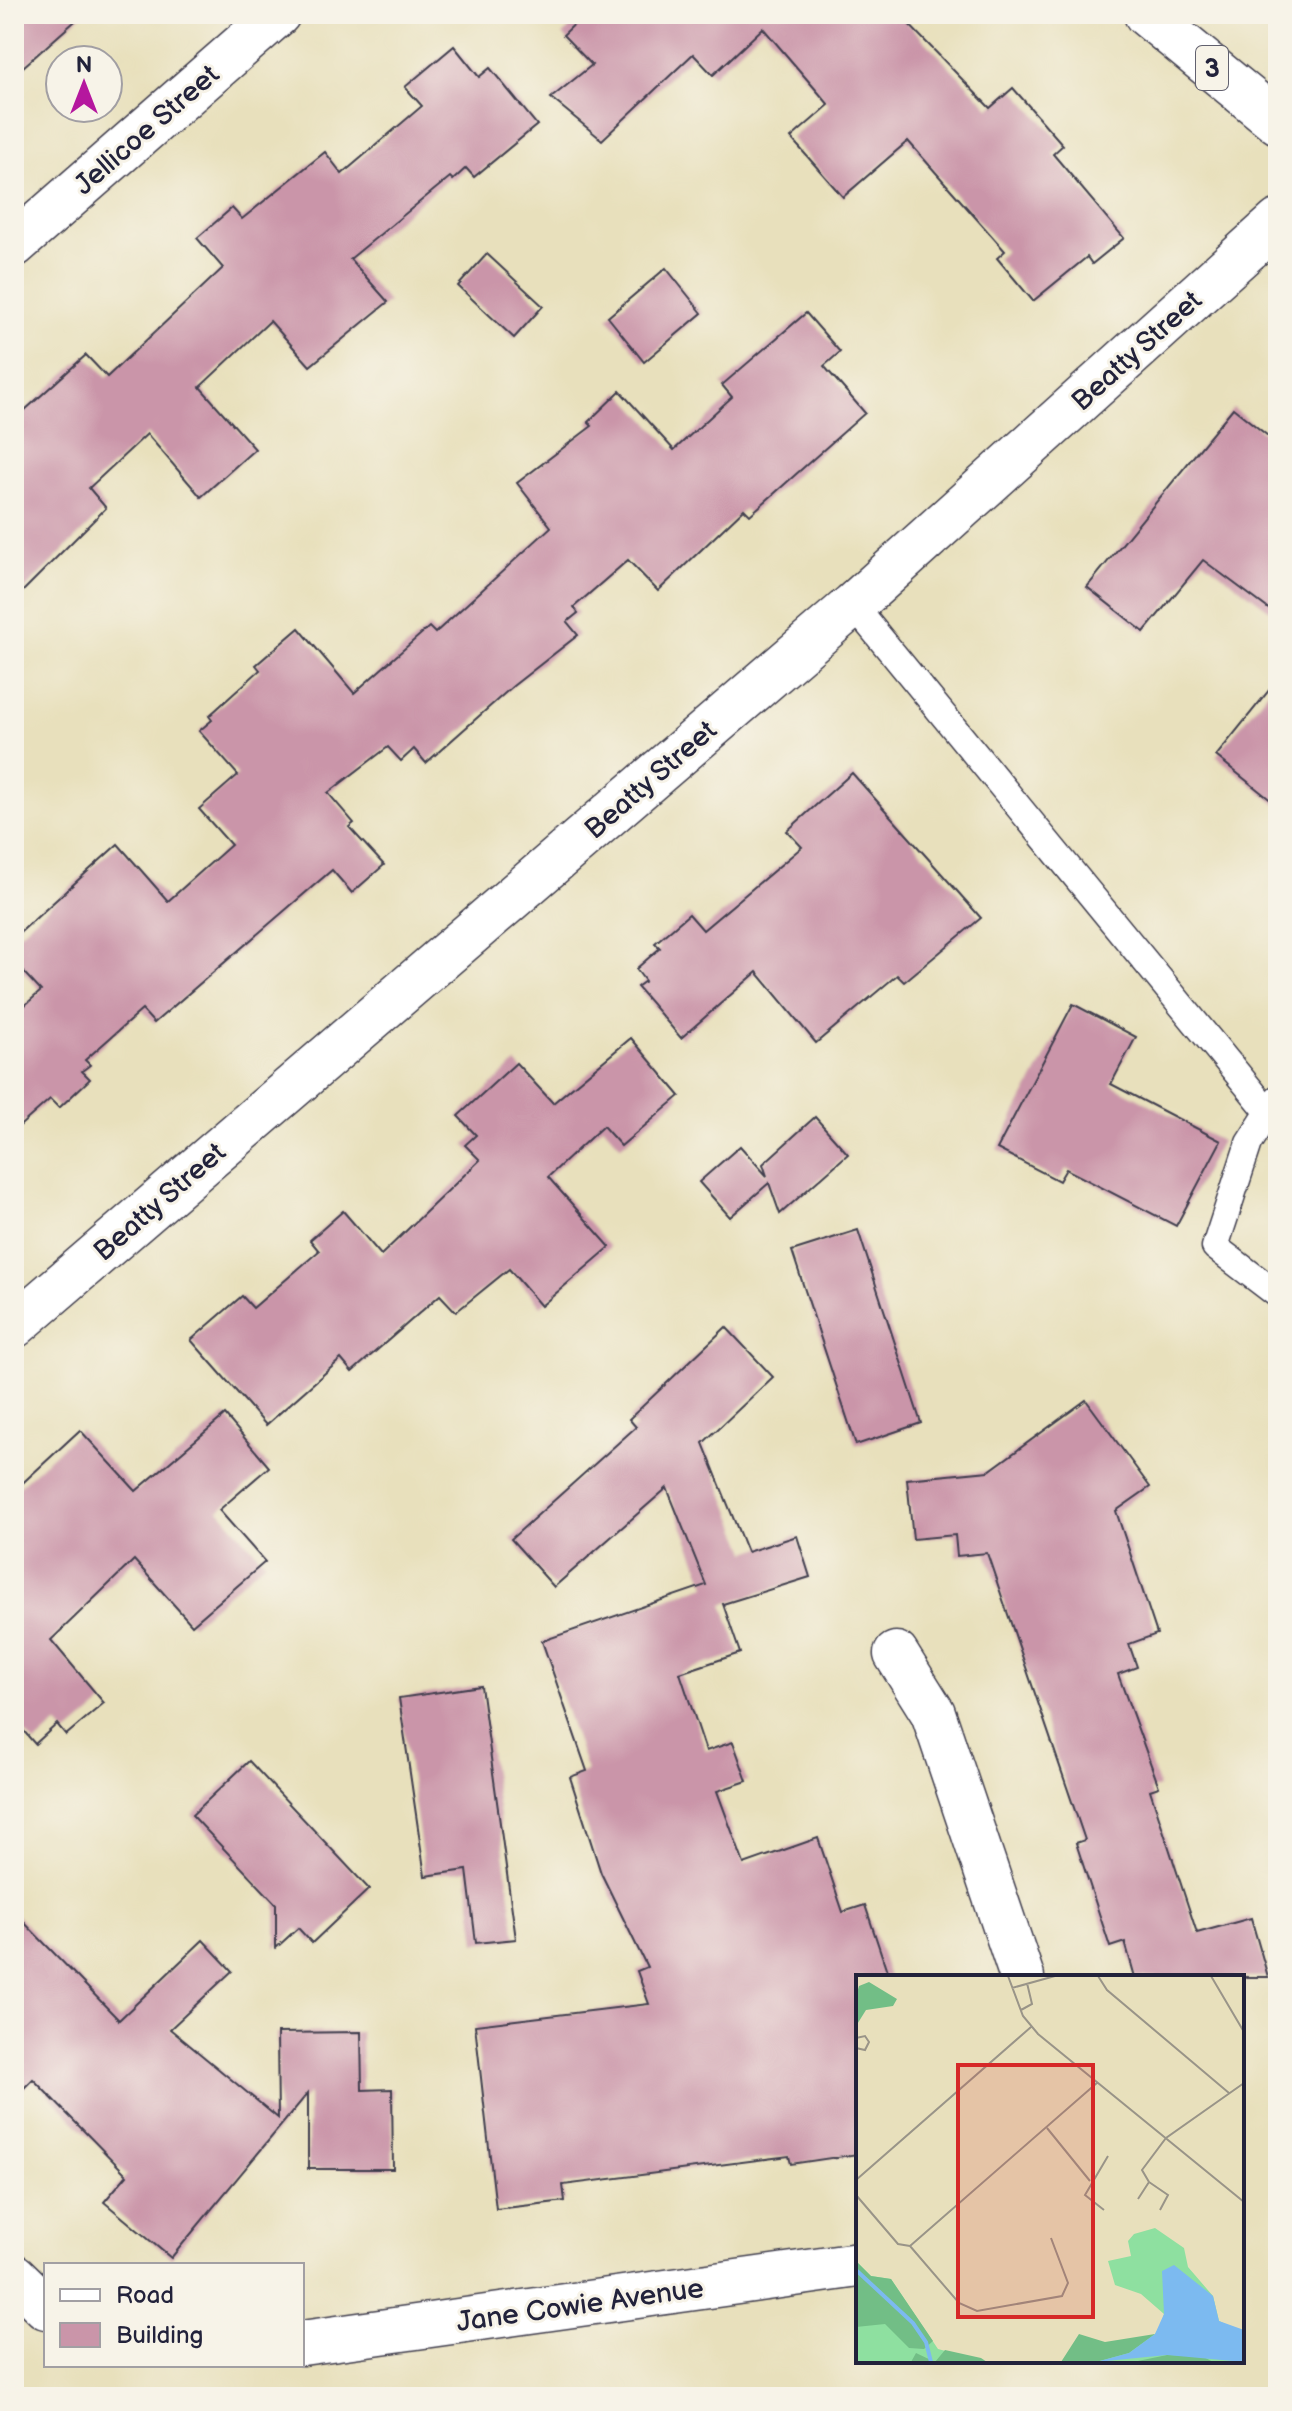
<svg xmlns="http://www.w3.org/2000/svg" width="1292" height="2411" viewBox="0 0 1292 2411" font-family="'Balsamiq Sans',sans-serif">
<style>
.building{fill:#ca95a9}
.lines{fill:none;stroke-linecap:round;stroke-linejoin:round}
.service-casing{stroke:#403e4e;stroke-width:29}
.minor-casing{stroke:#403e4e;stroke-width:47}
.primary-casing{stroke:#403e4e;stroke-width:47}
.service{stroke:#fff;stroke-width:26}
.minor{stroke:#fff;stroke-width:44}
.primary{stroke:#fff;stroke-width:44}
.labels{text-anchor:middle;stroke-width:6;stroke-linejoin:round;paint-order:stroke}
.shield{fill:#f7f3e8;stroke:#62616f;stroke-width:2}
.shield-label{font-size:26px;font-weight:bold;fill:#22223b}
.street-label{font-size:28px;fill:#22223b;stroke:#f7f3e8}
.inset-river{fill:none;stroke:#7cbaf0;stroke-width:4}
.inset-road{fill:none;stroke:#999488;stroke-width:2}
.view{fill:#d62828;fill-opacity:0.15;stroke:#d62828;stroke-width:4}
.inset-edge{fill:none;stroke:#22223b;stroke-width:4}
</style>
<rect width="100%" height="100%" fill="#f7f3e8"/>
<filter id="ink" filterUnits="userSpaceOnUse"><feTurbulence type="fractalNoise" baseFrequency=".0125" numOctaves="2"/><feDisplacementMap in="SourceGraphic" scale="16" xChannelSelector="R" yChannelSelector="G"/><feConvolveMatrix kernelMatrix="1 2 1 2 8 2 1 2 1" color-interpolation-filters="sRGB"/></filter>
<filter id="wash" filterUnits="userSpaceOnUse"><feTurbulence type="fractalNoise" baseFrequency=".006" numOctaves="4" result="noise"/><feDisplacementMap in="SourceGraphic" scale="32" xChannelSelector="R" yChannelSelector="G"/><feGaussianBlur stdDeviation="1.8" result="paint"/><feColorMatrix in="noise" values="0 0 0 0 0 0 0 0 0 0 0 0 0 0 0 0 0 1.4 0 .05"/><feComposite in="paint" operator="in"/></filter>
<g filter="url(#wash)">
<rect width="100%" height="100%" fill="#e8e0bc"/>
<g id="blocks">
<g class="building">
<polygon points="14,14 83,14 14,75"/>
<polygon points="585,14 899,14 990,108 1013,88 1063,145 1053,154 1124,238 1092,264 1087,257 1033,301 997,258 1005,251 908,141 843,197 791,138 829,105 763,28 713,75 693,54 602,140 551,98 592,65 563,35"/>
<polygon points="454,46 479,77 490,68 537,125 474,177 466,168 453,180 450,177 350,259 388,302 310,366 270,321 200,387 255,449 201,497 147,434 89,488 106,508 14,600 14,420 86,355 107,377 223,268 197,238 232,208 242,219 325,152 342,174 422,106 405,87"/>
<polygon points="487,254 543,306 514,338 458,286"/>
<polygon points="666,268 702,313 644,362 608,317"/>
<polygon points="806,313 840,352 824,366 865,413 750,515 744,509 658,591 628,560 574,607 578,613 567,622 578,635 513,686 426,763 414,749 401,761 388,747 328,793 354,823 349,827 384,865 352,893 332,870 154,1023 142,1010 85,1060 90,1065 82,1071 90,1079 59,1108 50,1099 14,1131 14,1015 41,991 14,962 14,938 118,844 168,901 231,845 199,809 238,775 199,731 212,720 209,716 260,670 256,665 299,628 354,693 429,627 435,633 551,527 517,483 592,426 588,422 620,391 674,450 732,397 722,385"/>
<polygon points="1233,408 1278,444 1278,616 1203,560 1144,632 1087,587"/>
<polygon points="1278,679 1278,806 1216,756"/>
<polygon points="852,773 981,918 904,982 897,975 816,1043 757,972 681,1038 637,987 645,981 636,969 660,948 655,943 689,914 703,930 802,847 787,831"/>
<polygon points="1073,1004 1136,1037 1111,1084 1221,1141 1176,1226 1066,1169 1059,1181 997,1149"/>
<polygon points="631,1038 680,1096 621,1146 603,1126 548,1177 610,1247 541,1306 509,1269 456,1312 440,1295 352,1372 341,1359 266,1425 191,1340 242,1296 253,1308 319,1251 310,1240 343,1211 381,1255 480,1160 465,1145 476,1135 458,1116 516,1063 553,1103"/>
<polygon points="815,1117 848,1154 780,1214 769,1183 730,1217 699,1182 740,1146 767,1176 763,1164"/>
<polygon points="858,1230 921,1423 856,1445 792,1251"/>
<polygon points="726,1327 773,1377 703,1443 747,1552 797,1536 810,1577 723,1604 740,1653 680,1673 706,1751 733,1742 747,1781 717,1791 744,1864 818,1838 843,1912 865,1905 889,1977 858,1977 858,2154 791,2164 789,2156 563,2185 565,2201 496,2209 475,2025 649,2004 637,1971 647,1967 601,1873 570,1777 587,1771 542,1641 706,1585 667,1488 554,1587 511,1539 636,1427 629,1419"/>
<polygon points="1086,1400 1150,1487 1116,1511 1157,1634 1129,1644 1137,1667 1118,1674 1159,1787 1150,1790 1197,1933 1251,1918 1268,1977 1135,1977 1125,1942 1110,1947 1076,1843 1085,1840 987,1553 957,1556 955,1535 913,1539 907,1479 989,1471"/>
<polygon points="225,1415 269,1467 219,1510 265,1562 192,1625 134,1560 51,1640 104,1703 66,1735 57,1724 35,1744 14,1720 14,1491 80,1430 136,1491"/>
<polygon points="481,1686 516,1939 476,1943 467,1870 425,1876 399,1698"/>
<polygon points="249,1761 369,1889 312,1943 298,1928 276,1948 276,1904 192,1815"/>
<polygon points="14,1912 119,2020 203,1940 232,1971 170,2029 278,2118 277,2033 361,2032 362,2090 392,2089 393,2169 308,2169 308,2093 171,2258 104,2202 127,2175 33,2079 14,2098"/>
</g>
</g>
</g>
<g filter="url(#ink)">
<use href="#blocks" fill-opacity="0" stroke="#403e4e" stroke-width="2"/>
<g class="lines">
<g class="service-casing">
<g id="service">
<polyline points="853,605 1268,1111"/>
<polyline points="1278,1098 1249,1143 1215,1247 1278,1295"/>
</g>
</g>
<g class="minor-casing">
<g id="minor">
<polyline points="14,245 278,14"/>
<polyline points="14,1326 853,605 1278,222"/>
<polyline points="896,1654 933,1713 1022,1977"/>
<polyline points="14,2276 46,2307"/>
<polyline points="302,2343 858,2265"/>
</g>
</g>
<g class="primary-casing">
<polyline id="primary" points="1146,14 1278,122"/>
</g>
<use href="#service" class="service"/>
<use href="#minor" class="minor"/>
<use href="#primary" class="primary"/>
</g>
</g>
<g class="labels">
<rect class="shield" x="1196" y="46" width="32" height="44" rx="6"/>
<g class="shield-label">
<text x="1212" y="77">3</text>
</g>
<g class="street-label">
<text transform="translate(146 129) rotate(-41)" y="10">Jellicoe Street</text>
<text transform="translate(1136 350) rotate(-42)" y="10">Beatty Street</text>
<text transform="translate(650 779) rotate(-41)" y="10">Beatty Street</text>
<text transform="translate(159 1201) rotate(-41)" y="10">Beatty Street</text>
<text transform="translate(580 2304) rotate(-8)" y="10">Jane Cowie Avenue</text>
</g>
</g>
<g transform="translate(856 1975)">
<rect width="388" height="388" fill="#e8e0bc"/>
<path d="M299,253l29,20 4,19 25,29 6,25 19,9h6v-95v127h-148l59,-28 6,-9 3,-11 -23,-20 -26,-9 -7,-24 23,-5 -3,-15 6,-7zM0,286l15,15 20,3 47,70 49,13h-131z" fill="#8ee0a0"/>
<path d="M13,7l28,17 -4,7 -27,4 -10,16v-30l3,-10zM0,286l15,15 20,3 42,62 -9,8 -15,-1 -24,-24 -29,3zM223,359l26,8 50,-8 -26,19 -33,9h-35zM89,375l36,8 6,4h-76l5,-9 19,9zM311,380l35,1 11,6h-80z" fill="#72be86"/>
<path d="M318,290l39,31 6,25 25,9v32l-77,-7 -71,7 33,-9 26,-19 9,-20 -2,-43z" fill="#7cbaf0"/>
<path class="inset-river" d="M0,295l57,53 13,19 5,20"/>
<path class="inset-road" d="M152,1l15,40 15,18 206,168M242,1l9,14 122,103M355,1l33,56M156,13l43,-12M165,35l11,-6 -5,-21M0,63l9,-2 4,6 -4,8 -9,-2M191,153l43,53M0,205l175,-153M293,207l19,13 -8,15M0,220l42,49 12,2M282,224l11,-17 -7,-12 24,-32 78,-55M248,235l-19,-15 23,-39M54,271l188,-164M54,271l49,57 18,8 85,-15 6,-13 -17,-45"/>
<path class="view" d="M102,90h135v252h-135z"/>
<rect width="388" height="388" class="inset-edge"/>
</g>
<rect width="1292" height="2411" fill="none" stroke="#f7f3e8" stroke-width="48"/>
<rect x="44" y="2263" width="260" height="104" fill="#f7f3e8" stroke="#a29fa3" stroke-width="2"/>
<rect x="60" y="2289" width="40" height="12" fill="#ffffff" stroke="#a29fa3" stroke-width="2"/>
<text x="116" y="2303" font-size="24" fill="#22223b">Road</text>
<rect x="60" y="2323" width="40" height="24" fill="#ca95a9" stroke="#a29fa3" stroke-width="2"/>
<text x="116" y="2343" font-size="24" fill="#22223b">Building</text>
<g transform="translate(84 84)"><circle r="38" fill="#f7f3e8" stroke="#a29fa3" stroke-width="2"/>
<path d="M0-6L14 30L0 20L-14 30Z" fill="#b5179e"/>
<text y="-12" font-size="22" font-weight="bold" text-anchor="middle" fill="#22223b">N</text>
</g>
</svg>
